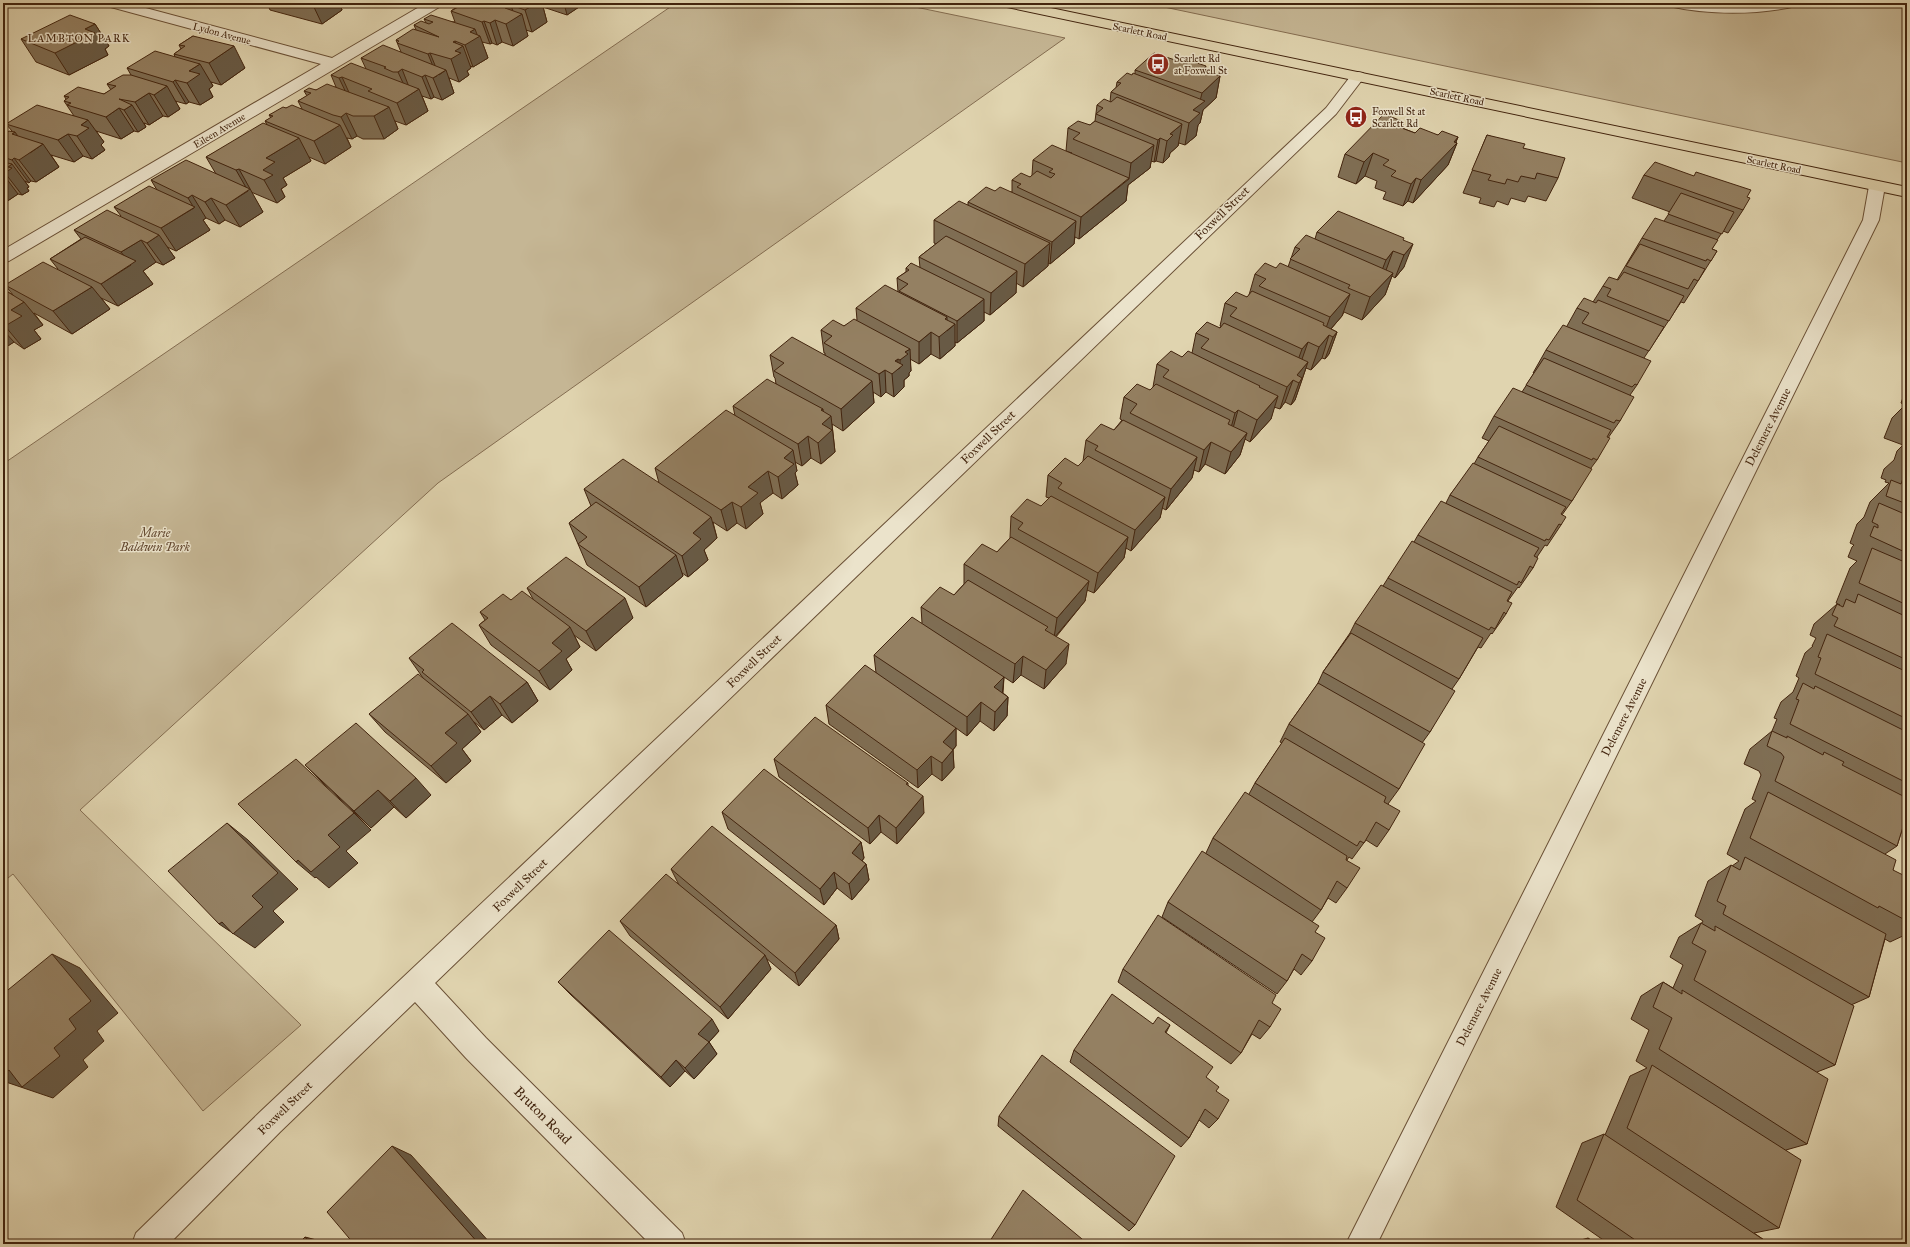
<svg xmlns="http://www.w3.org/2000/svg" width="1910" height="1247" viewBox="0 0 1910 1247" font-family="'IM FELL Great Primer',serif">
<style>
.green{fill:#c5b694;stroke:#846d51}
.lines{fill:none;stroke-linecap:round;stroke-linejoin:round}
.minor-casing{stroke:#6a5036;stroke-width:2}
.major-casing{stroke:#42240e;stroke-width:2}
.minor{fill:#ebe3cb;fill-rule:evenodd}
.major{fill:#e0d4af;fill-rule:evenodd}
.wall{fill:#7f6e54;stroke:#42240e}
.shaded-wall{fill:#685a45;stroke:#42240e}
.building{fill:#948062;stroke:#42240e}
.labels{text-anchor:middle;stroke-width:3;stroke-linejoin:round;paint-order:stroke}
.far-street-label{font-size:10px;fill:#42240e;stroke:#ebe3cb}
.far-poi-label{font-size:10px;fill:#42240e;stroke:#ebe3cb;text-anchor:start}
.far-neighbourhood-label{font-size:11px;letter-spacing:1px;fill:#42240e;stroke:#ebe3cb}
.street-label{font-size:12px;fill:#42240e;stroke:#ebe3cb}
.park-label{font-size:12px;font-style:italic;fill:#634830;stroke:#ebe3cb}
.near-street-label{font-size:14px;fill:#42240e;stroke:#ebe3cb}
</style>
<rect width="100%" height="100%" fill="#e0d4af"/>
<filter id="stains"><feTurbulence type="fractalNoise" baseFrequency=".005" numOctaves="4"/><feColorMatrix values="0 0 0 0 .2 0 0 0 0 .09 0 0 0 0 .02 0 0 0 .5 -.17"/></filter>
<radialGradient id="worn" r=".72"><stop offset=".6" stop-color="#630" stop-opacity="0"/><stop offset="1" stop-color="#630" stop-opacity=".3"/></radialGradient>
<g class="green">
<polygon points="676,3 896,3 1065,38 438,483 80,810 301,1025 203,1111 13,874 3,882 3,464"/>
<polygon points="1145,3 1907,3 1907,163"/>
</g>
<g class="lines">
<g class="minor-casing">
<g id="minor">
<polygon points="105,3 127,3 332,58 426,3 443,3 441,6 9,261 3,262 3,250 321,64 107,6"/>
<path d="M1667,3h131l-2,3c-38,9 -89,9 -127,0z"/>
<polygon points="1358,72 1363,73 1365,76 1336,114 435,983 486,1038 682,1233 686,1244 650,1244 466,1058 415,1002 280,1132 169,1244 132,1244 136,1233 260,1112 1326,108 1353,73"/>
<polygon points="1877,181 1883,183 1885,186 1879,220 1377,1244 1346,1244 1863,220 1869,186 1871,183"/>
</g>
</g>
<g class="major-casing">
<polygon id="major" points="1000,3 1027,3 1907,187 1907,197 1007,7 1002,6"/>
</g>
<use href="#minor" class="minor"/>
<use href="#major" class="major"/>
</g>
<g class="wall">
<polygon points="267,3 342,3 344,6 341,7 342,10 322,24 270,10"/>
<polygon points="455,3 585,3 567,15 543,7 547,22 532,32 526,30 528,36 513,46 502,42 497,45 492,43 490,44 482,42 488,58 473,67 470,66 471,68 467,71 469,75 459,82 449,78 454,93 442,100 434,97 431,99 422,96 428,111 406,125 395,121 398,129 384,139 363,139 357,136 352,139 347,138 351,147 325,164 309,157 311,161 283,178 287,185 281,189 285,197 277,203 251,192 263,212 240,227 225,220 219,224 206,218 203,220 210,230 176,251 167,247 175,258 163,265 156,262 143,271 153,284 118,306 101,298 110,309 72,334 34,313 43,325 34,330 41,339 24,349 14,342 3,349 3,289 13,295 5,285 58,269 50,259 81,239 74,230 121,216 114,207 157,190 151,180 216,174 206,157 267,125 265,121 271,118 269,115 286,108 302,109 298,101 307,96 304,91 316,90 336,87 331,75 366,69 361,58 401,52 396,40 416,30 414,25 426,23 424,19 455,22 451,11 455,8 454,4"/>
<polygon points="95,24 109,46 105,49 108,55 69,75 36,62 21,39"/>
<polygon points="193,36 245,68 221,85 211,82 213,86 209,89 213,97 200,105 189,102 186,104 175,101 180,109 168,117 163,116 149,125 144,123 146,127 138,132 134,131 121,139 96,131 104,142 101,145 105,150 92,159 83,156 74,162 51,155 59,167 36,182 31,181 29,183 25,181 29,187 27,188 29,191 22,195 18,194 3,204 3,132 6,133 12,131 6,124 74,116 64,101 66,99 64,96 104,94 111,90 107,84 131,75 127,68 175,57 174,54 181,49 179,45"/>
<polygon points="1135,70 1206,71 1220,76 1216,98 1203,110 1200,123 1198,125 1196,136 1185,145 1179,143 1178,146 1170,153 1169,157 1163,163 1156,161 1154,162 1151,161 1150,168 1128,185 1126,201 1079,239 1075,237 1074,244 1050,264 1048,263 1048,266 1023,287 1016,283 1016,293 990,315 984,312 984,321 957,343 955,342 955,346 940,359 931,354 919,364 910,359 911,371 909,373 909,376 904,380 904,387 894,397 886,392 881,397 873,392 874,403 843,431 832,424 835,452 821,464 811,458 802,466 795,462 797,471 795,473 798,485 782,499 773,493 762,501 760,503 763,514 746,529 737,523 727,531 713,522 717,538 704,550 708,560 688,577 682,573 683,576 646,607 587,565 569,523 591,506 584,489 659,483 655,468 735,416 733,406 776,384 775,378 774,377 770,355 825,355 825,353 824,353 821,330 844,326 857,320 856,308 898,292 897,278 906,272 906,268 920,268 919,257 936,244 934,243 934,220 968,205 968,202 995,191 1012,192 1012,180 1030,177 1032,175 1033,160 1072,153 1066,151 1068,128 1090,125 1095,121 1097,105 1110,102 1111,92 1116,88 1117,82 1135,74"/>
<polygon points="1404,122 1402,128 1415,133 1458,137 1456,142 1457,143 1448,165 1413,203 1408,201 1403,206 1383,199 1386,192 1375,188 1377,181 1365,176 1356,184 1338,177 1345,154"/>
<polygon points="1487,135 1523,148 1558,178 1546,201 1528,196 1525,202 1511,198 1508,205 1497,201 1494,207 1479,203 1481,198 1463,193"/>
<polygon points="1644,175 1747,197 1743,210 1728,233 1723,231 1717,240 1712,249 1717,251 1698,281 1684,303 1681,302 1644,358 1637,385 1630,395 1620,421 1608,438 1597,460 1591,468 1572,501 1562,515 1561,525 1547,546 1545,545 1537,557 1533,568 1519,588 1518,587 1508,601 1506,614 1492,634 1491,633 1481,648 1478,647 1459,679 1452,689 1430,732 1422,743 1399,789 1388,804 1389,830 1377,847 1366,840 1352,859 1349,857 1347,860 1347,888 1336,903 1328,898 1321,910 1312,922 1312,961 1301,975 1294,969 1287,981 1277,994 1162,917 1168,902 1206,853 1213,838 1249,794 1255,783 1282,743 1280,742 1289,724 1317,685 1323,672 1350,633 1355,623 1383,586 1388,578 1414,542 1418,535 1446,503 1450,495 1474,464 1478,457 1489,441 1482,438 1494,416 1522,392 1534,373 1533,373 1546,350 1567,326 1577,308 1593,302 1603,286 1617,280 1642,238 1664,221 1670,212 1632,198"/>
<polygon points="1317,232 1403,240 1404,267 1395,278 1392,276 1385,295 1362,320 1344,312 1342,316 1331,329 1337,332 1329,354 1325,359 1322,358 1311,370 1306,368 1295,400 1291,405 1285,402 1280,409 1274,407 1271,419 1250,442 1245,439 1240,455 1225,474 1205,464 1199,472 1194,470 1192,478 1166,510 1162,508 1160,518 1131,551 1126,548 1124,558 1094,593 1087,590 1085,601 1056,637 1066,664 1044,689 1021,675 1013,683 1004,677 1003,693 1008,697 1007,716 994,731 980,721 967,736 956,728 956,746 953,750 954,768 942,781 932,774 918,788 829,724 826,705 876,673 874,655 922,623 921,607 954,595 964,584 964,564 997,552 1010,538 1010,537 1011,516 1041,506 1049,498 1046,497 1048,475 1078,466 1083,461 1086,440 1114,430 1122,420 1120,419 1124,397 1150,390 1154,387 1153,387 1157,364 1182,357 1192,353 1196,333 1220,328 1221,326 1220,326 1225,303 1247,297 1249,295 1255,274 1276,268 1288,267 1295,247 1315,239"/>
<polygon points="1907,387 1907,814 1897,846 1885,854 1893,870 1907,921 1907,934 1890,942 1885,939 1869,997 1851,1005 1835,1065 1817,1072 1807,1144 1786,1150 1779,1228 1754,1233 1770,1244 1609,1244 1556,1207 1582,1143 1604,1134 1605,1135 1630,1076 1647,1068 1636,1061 1649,1030 1631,1019 1641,996 1663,982 1673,988 1683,965 1670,957 1679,937 1701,923 1702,923 1703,921 1695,916 1708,881 1731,865 1732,866 1739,861 1727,854 1745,809 1756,801 1752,799 1761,775 1759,771 1744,764 1750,749 1772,731 1777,719 1774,718 1781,702 1793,692 1799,678 1796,676 1805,653 1813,646 1812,646 1816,638 1810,635 1814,624 1837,604 1840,605 1836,603 1850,568 1857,561 1848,557 1852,547 1854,545 1850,543 1857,524 1864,517 1870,502 1889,483 1885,482 1886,480 1881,478 1884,469 1894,460 1897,451 1903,445 1884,438 1892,418 1905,405 1901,403"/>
<polygon points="527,588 633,618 596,651 574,635 580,647 566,659 572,670 550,690 491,645 479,625 485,620 480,612 511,600 533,599"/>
<polygon points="409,658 527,682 538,701 512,723 502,715 484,730 474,722 481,732 462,749 471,761 446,783 385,732 369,714 423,678"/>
<polygon points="774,759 908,783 908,785 924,813 897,844 881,832 870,844 779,777"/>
<polygon points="305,765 431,795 406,818 394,807 371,828 323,783"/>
<polygon points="722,812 861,842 864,858 862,861 866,864 869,880 852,900 837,888 824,905 728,829"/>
<polygon points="671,869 836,925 839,939 799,986 766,958 771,969 728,1019 630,936 620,921 700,903 679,885"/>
<polygon points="1123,969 1272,1003 1270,1027 1260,1039 1252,1034 1241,1053 1231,1064 1118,982"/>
<polygon points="558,982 719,1031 709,1042 717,1054 694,1079 685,1071 670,1087 571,995"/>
<polygon points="1153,1024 1170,1025 1166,1033 1206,1077 1216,1091 1218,1119 1209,1128 1199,1120 1189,1138 1181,1147 1070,1062 1074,1050"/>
<polygon points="999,1116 1135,1225 1129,1231 998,1126"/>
<polygon points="1588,1238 1596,1244 1567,1244"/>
</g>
<g class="shaded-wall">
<polygon points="312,3 342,3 344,6 341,7 342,10 322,24"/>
<polygon points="536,3 542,3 547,22 532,32 525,10"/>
<polygon points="564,3 585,3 567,15"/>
<polygon points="511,5 515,18 522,14 528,36 513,46 506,24 505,8"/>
<polygon points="495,20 502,42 497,45 490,23"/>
<polygon points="484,21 492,43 490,44 482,22"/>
<polygon points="95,24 109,46 105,49 108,55 69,75 55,53 85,29"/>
<polygon points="475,29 478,37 480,36 488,58 473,67 465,45 470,32"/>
<polygon points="455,41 458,49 463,46 471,68 467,71 469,75 459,82 451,59 453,42"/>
<polygon points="234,46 245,68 221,85 209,63"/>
<polygon points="430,53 439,75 446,70 454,93 442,100 433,78 437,76 428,54"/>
<polygon points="200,64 213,86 209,89 213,97 200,105 187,83 189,71"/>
<polygon points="1206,66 1202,89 1202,70"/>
<polygon points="402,69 411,92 408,94 398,72"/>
<polygon points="425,75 434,97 431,99 422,77"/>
<polygon points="1220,76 1216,98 1203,110 1200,123 1198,125 1196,136 1185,145 1189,123 1193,110 1199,105 1202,93"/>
<polygon points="342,77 352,99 350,101 339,78"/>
<polygon points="175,80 189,102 186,104 173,82"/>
<polygon points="167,86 180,109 168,117 154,95"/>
<polygon points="419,89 428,111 406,125 397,103"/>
<polygon points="149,93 163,116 149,125 135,102"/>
<polygon points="132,105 146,127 138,132 124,110"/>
<polygon points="389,107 398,129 384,139 374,116"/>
<polygon points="119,108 134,131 121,139 106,117"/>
<polygon points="346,113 357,136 352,139 341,117"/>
<polygon points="88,120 104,142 101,145 105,150 92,159 77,136 81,125"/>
<polygon points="1404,122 1396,144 1399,127"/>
<polygon points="1182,124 1178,146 1170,153 1169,157 1163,163 1167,141 1170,134"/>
<polygon points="340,125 351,147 325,164 314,141"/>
<polygon points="15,132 30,153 43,144 59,167 36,182 19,160 12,134"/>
<polygon points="68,134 83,156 74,162 58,140"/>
<polygon points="1458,137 1454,146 1457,143 1448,165 1413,203 1421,180"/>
<polygon points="299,138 311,161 283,178 287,185 281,189 285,197 277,203 264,180 263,170 266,158"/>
<polygon points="1160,138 1156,161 1154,162 1158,140"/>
<polygon points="1154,145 1150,168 1128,185 1126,201 1079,239 1081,217 1129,179 1131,163"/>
<polygon points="1373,153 1365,176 1356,184 1364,162"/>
<polygon points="14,158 31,181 29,183 12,160"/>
<polygon points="12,164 29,187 27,188 29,191 22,195 5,173 8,167"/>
<polygon points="239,169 263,212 240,227 226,205 248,191 236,170"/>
<polygon points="3,174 18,194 3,204"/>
<polygon points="1416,178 1408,201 1403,206 1411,184"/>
<polygon points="192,195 206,218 203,220 210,230 176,251 161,228 194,208 188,198"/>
<polygon points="211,198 225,220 219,224 205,202"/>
<polygon points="1076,221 1074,244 1050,264 1052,242"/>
<polygon points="159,235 175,258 163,265 147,243"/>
<polygon points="141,240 156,262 143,271 153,284 118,306 101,284 131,265 121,252"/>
<polygon points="1050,243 1048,266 1023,287 1025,264"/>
<polygon points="1413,244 1404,267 1395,278 1404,255"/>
<polygon points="1393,251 1385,273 1377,283 1386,260"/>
<polygon points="1017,271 1016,293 990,315 991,293"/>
<polygon points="1393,273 1385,295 1362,320 1370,297"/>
<polygon points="92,287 110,309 72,334 53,311"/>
<polygon points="1350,294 1342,316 1322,339 1330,317"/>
<polygon points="984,299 984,321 957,343 957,321"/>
<polygon points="24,302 43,325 34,330 41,339 24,349 5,326 11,310"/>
<polygon points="947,317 947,331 955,324 955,346 940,359 939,337 945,319"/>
<polygon points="3,330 14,342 3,349"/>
<polygon points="931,332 931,354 919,364 919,342"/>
<polygon points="1337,332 1329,354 1325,359 1333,337"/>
<polygon points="1329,335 1322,358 1311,370 1319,347"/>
<polygon points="1308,342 1300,365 1294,371 1302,349"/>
<polygon points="910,349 911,371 909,373 909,376 904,380 904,387 894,397 892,374 895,361 898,359 898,369 900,368 900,360 905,352"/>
<polygon points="1308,362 1295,400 1291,405 1299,383 1297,375"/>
<polygon points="885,370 886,392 881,397 879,374"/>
<polygon points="1293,380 1285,402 1280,409 1287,387"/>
<polygon points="872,381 874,403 843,431 841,409"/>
<polygon points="1278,396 1271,419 1250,442 1257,420"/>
<polygon points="823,409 824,422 831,416 835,452 821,464 818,443 822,424 821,410"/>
<polygon points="1238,410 1232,432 1229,435 1235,413"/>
<polygon points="1247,433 1240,455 1225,474 1231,452"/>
<polygon points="808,436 811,458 802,466 798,444"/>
<polygon points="1211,442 1205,464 1199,472 1204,450"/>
<polygon points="793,450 797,471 795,473 798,485 782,499 778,477 784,458"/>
<polygon points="1197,457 1192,478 1166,510 1171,489"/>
<polygon points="768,471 773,493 760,503 763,514 746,529 741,507 748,487"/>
<polygon points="1165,497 1160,518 1131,551 1135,530"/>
<polygon points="732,502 737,523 727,531 721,510"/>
<polygon points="711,517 717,538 704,550 708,560 688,577 682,556 693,533"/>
<polygon points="1128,537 1124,558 1094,593 1098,573"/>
<polygon points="676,555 683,576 646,607 639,587"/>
<polygon points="1089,581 1085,601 1054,638 1057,618"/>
<polygon points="625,598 633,618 596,651 586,631"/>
<polygon points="570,627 580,647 566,659 572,670 550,690 539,671 552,643"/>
<polygon points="1069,644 1066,664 1044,689 1046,670"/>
<polygon points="1023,656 1021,675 1013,683 1015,664"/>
<polygon points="1004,677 1002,696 994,687"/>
<polygon points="527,682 538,701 512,723 500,704"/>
<polygon points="490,696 502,715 484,730 471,712"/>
<polygon points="1008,697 1007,716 994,731 995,712"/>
<polygon points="981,702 980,721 967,736 967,717"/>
<polygon points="468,714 481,732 462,749 471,761 446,783 431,766 445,733"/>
<polygon points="956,728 956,746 943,760 943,742"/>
<polygon points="953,750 954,768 942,781 942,763"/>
<polygon points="931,756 932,774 918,788 917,770"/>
<polygon points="416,778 431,795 406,818 390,801"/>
<polygon points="378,790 394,807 371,828 354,811"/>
<polygon points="923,796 924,813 897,844 896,828"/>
<polygon points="354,813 371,830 346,851 358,863 329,888 316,877 315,878 296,862"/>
<polygon points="879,815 881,832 870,844 868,828"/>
<polygon points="227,823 248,840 298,889 273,911 284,922 255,948 219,924 252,896"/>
<polygon points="861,842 864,858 855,869 852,853"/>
<polygon points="866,864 869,880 852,900 849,884"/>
<polygon points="834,872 837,888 824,905 820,889"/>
<polygon points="836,925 839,939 799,986 795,973"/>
<polygon points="52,954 80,968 118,1013 97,1031 104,1041 83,1060 88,1067 53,1098 3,1081 3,1075 69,1019"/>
<polygon points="765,955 771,969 728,1019 720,1007"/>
<polygon points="712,1019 719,1031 709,1042 717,1054 694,1079 685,1068 698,1034"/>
<polygon points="676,1060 685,1071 670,1087 661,1077"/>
<polygon points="392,1146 411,1155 491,1244 479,1244"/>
<polygon points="305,1237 328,1243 329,1244 311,1244"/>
</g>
<g class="building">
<polygon points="455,3 536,3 525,10 511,5 505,8 522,14 506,24 495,20 490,23 484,21 482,22 451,11 460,6 454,4"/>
<polygon points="70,15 95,24 85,29 95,33 55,53 21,39"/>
<polygon points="431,15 475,29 470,32 480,36 465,45 455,41 453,42 463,46 455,51 461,53 451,59 430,53 428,54 397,43 399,41 396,40 413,29 439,37 414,25 421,21 429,24 433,22 424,19"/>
<polygon points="193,36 234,46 209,63 174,54 185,46 179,45"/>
<polygon points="383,45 446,70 433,78 425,75 422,77 402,69 398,72 393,72 384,68 386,67 361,58"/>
<polygon points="155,51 200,64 189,71 200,74 187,83 175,80 173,82 127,68"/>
<polygon points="1154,53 1187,64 1191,61 1206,66 1202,70 1220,76 1202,93 1135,70"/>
<polygon points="351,63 419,89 397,103 368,91 372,89 342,77 339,78 331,75"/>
<polygon points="1127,73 1132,75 1133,73 1205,101 1193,110 1200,113 1189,123 1111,92 1121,83 1117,82"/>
<polygon points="123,75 131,75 167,86 154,95 149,93 135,102 119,99 132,105 124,110 119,108 106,117 67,105 71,103 64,101 69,97 64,96 78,87 104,94 116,86 107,84"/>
<polygon points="327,84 389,107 374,116 353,116 346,113 341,117 333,115 298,101 311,93 304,91 309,88 316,90"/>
<polygon points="1117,97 1182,124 1170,134 1173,135 1167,141 1160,138 1158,140 1096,114 1103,108 1097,105 1104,99 1111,102"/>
<polygon points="37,105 88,120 81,125 89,128 77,136 68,134 58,140 6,124"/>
<polygon points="292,105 340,125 314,141 265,121 273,116 269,115 283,107 286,108"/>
<polygon points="1384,114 1404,122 1399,127 1415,133 1420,128 1438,135 1442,131 1458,137 1454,142 1457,143 1421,180 1416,178 1411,184 1391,176 1396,171 1383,165 1389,160 1373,153 1364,162 1345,154"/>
<polygon points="1078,121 1090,125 1095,121 1154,145 1131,163 1073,139 1080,133 1068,128"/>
<polygon points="263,123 299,138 266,158 275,162 263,170 273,175 264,180 239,169 236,170 206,157"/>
<polygon points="9,131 15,132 12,134 43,144 19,160 14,158 12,160 3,157 3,132 6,133"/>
<polygon points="1487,135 1525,144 1523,148 1565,158 1558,178 1537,173 1535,179 1521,176 1518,182 1507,179 1505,184 1488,180 1491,175 1472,170"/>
<polygon points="1052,145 1129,178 1081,217 1017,187 1021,184 1012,180 1021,173 1030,177 1037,171 1051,178 1055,174 1049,172 1053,169 1033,160"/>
<polygon points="186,160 250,189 226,205 211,198 205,202 192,195 188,198 151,180"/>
<polygon points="3,162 12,164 8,167 12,168 5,173 3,172"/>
<polygon points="1655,162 1694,176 1696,172 1751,190 1747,197 1750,198 1743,210 1644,175"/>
<polygon points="149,186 195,207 161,228 114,207"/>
<polygon points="986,187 995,191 1000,187 1076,221 1052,242 968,202"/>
<polygon points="1681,193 1734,212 1722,234 1668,214"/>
<polygon points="959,201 1050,243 1025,264 934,220"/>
<polygon points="107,210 159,235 147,243 141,240 121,252 74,230"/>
<polygon points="1338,211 1404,238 1403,240 1413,244 1404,255 1393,251 1386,260 1317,232"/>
<polygon points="1655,218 1718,240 1712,249 1717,251 1711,261 1707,259 1706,261 1642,238"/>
<polygon points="1306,235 1393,273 1370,297 1348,288 1350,285 1290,259 1300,249 1295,247"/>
<polygon points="946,236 1017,271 991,293 919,257"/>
<polygon points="85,237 136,261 101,284 50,259"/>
<polygon points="1640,244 1705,269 1698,281 1694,279 1688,289 1626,266"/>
<polygon points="43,262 92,287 53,311 5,285"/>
<polygon points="911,263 984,299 957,321 899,291 908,284 897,278 909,270 906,268"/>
<polygon points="1265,263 1276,268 1280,263 1350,294 1330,317 1259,286 1266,279 1255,274"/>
<polygon points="1624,272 1684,296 1669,321 1607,296 1611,289 1603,286 1609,277 1618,280"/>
<polygon points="885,285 947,317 945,319 955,324 939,337 931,332 919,342 856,308"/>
<polygon points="3,289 24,302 11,310 22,316 5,326 3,325"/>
<polygon points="1252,291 1324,323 1323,325 1337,332 1333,337 1329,335 1319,347 1308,342 1302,349 1230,316 1237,308 1225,303 1236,292 1247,297"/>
<polygon points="1584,298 1596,303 1598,300 1664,327 1649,351 1582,323 1589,313 1577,308"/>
<polygon points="854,319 910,349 905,352 908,354 900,360 898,359 895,361 903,365 892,374 885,370 879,374 824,343 832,336 821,330 833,320 844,326"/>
<polygon points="1207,322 1220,328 1224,323 1308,362 1297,375 1302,378 1299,383 1293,380 1287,387 1201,348 1209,339 1196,333"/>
<polygon points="1563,325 1651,361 1637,385 1635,384 1632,387 1546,350"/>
<polygon points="792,337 872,381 841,409 774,371 784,363 770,355"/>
<polygon points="1171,351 1182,357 1188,351 1260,386 1259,387 1278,396 1257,420 1238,410 1235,413 1163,377 1169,370 1157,364"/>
<polygon points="1544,358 1634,397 1620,421 1616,420 1614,423 1526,385"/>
<polygon points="767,379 823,409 821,410 831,416 822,424 832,430 818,443 808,436 798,444 733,406"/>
<polygon points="1137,384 1150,390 1156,384 1230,420 1228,424 1247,433 1231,452 1211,442 1204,450 1130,413 1137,404 1124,397"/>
<polygon points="1513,388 1611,430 1607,437 1610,438 1597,460 1593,458 1592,460 1494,416"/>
<polygon points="726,410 793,450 784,458 794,464 778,477 768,471 748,487 758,493 741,507 732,502 721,510 655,468"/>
<polygon points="1123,420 1197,457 1171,489 1095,450 1098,446 1086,440 1101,424 1114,430"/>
<polygon points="1499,426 1592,469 1572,501 1478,457"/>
<polygon points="1906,448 1907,448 1907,458 1903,456"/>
<polygon points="1088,456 1165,497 1135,530 1058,488 1062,483 1048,475 1065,458 1078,466"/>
<polygon points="623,459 711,517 693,533 701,539 682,556 584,489"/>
<polygon points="1473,463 1566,507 1561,514 1566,517 1561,525 1559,524 1549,540 1546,539 1545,541 1450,495"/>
<polygon points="1906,469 1907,469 1907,504 1886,496 1891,480 1901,484"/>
<polygon points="1051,496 1128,537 1098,573 1018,529 1023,523 1011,516 1027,499 1041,506"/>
<polygon points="1441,501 1539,548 1534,556 1538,558 1533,568 1530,566 1521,583 1519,581 1517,585 1418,535"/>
<polygon points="596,502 676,555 639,587 578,544 587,537 569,523"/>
<polygon points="1879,503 1907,515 1907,553 1870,536 1874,526 1878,528 1878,525 1872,522"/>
<polygon points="1011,537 1089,581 1057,618 964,564 982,544 997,552"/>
<polygon points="1412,541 1512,592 1507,601 1512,603 1506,614 1504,612 1495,629 1491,627 1489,630 1388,578"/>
<polygon points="1872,548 1907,563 1907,605 1859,583"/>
<polygon points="566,557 625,598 586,631 527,588"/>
<polygon points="968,580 1048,627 1045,630 1069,644 1046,670 1023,656 1015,664 921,607 940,587 954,595"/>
<polygon points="1381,585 1483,638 1459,679 1355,623"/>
<polygon points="522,591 570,627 552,643 562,651 539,671 479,625 488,618 480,612 503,594 511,600"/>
<polygon points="1858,594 1907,617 1907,660 1834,626 1838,618 1832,615 1837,604 1843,607 1846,599 1855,603"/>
<polygon points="912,617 1004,677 994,687 1008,697 995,712 981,702 967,717 874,655"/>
<polygon points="452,623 527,682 500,704 490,696 471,712 422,672 424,670 409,658"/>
<polygon points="1351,633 1455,691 1430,732 1323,672"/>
<polygon points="1827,634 1907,672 1907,719 1815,674 1821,658 1818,657"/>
<polygon points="865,665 956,728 943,742 953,750 942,763 931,756 917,770 826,705"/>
<polygon points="418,674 468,714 445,733 457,743 431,766 369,714"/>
<polygon points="1318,683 1425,744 1399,789 1289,724"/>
<polygon points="1803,683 1814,689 1815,686 1907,732 1907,783 1790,724 1799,700 1796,699"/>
<polygon points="815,717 908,783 906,784 923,796 896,828 879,815 868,828 774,759"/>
<polygon points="356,723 416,778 390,801 378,790 354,811 305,765"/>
<polygon points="1772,731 1787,738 1787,736 1823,755 1824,752 1844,762 1842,765 1907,798 1907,814 1897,846 1775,781 1784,757 1781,753 1767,746"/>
<polygon points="1285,738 1386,797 1384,802 1400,811 1389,830 1376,822 1364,843 1360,841 1357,846 1255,783"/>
<polygon points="296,759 354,813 328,835 340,847 311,872 298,860 296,862 238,804"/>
<polygon points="764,769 861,842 852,853 866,864 849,884 834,872 820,889 722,812"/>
<polygon points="1245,792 1347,856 1346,860 1360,868 1347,888 1337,881 1321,910 1213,838"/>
<polygon points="1768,792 1896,860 1893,870 1907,877 1907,921 1879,906 1878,908 1750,838"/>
<polygon points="227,823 278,873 252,896 263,907 233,934 222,922 219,924 168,871"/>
<polygon points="712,826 836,925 795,973 671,869"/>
<polygon points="1202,851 1319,926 1315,932 1325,938 1312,961 1302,954 1287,981 1168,902"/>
<polygon points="1745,857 1886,934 1869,997 1723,914 1726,906 1717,901 1731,865 1740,870"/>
<polygon points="666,874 765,955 720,1007 620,921"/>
<polygon points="1158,915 1276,995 1272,1003 1281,1009 1270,1027 1259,1020 1241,1053 1123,969"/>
<polygon points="1701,923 1715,931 1715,926 1854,1006 1835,1065 1694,980 1706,951 1692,943"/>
<polygon points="609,930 712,1019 698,1034 709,1042 685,1068 676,1060 661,1077 558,982"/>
<polygon points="52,954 91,1001 69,1019 76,1029 54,1048 60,1056 22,1087 9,1070 3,1075 3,994"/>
<polygon points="1663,982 1682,994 1682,990 1828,1079 1807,1144 1659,1049 1672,1018 1653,1007"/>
<polygon points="1112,994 1153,1024 1158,1017 1170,1025 1165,1032 1213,1067 1206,1077 1219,1087 1216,1091 1229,1100 1218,1119 1205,1109 1189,1138 1074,1050"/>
<polygon points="1042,1055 1175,1156 1135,1225 999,1116"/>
<polygon points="1652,1065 1801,1160 1779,1228 1627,1128"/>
<polygon points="1604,1134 1770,1244 1641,1244 1577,1200"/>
<polygon points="392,1146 479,1244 354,1244 327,1212"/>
<polygon points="1023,1190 1088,1244 988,1244"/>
<polygon points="305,1237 311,1244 298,1244"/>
<polygon points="1588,1238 1596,1244 1587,1244"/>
<polygon points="1581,1241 1585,1244 1580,1244"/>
</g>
<defs>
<g id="bus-disc" transform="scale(1.15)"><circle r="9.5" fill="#8f2418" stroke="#ebe3cb"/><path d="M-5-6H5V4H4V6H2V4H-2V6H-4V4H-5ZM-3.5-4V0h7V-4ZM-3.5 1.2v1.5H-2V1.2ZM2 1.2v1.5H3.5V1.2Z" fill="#fff"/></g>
</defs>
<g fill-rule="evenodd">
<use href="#bus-disc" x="1158" y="64"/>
<use href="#bus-disc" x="1356" y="117"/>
</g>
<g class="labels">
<g class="far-street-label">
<text transform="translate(1140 31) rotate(12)" y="4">Scarlett Road</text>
<text transform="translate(222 33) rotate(15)" y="4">Lydon Avenue</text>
<text transform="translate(1457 96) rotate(12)" y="4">Scarlett Road</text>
<text transform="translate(219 130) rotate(-31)" y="4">Eileen Avenue</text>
<text transform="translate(1774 164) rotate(12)" y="4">Scarlett Road</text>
</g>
<g class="far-poi-label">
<text x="1174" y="62">Scarlett Rd<tspan x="1174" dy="12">at Foxwell St</tspan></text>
<text x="1372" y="115">Foxwell St at<tspan x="1372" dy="12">Scarlett Rd</tspan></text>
</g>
<g class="far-neighbourhood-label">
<text x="79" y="42">LAMBTON PARK</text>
</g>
<g class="street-label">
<text transform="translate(1222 213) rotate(-44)" y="4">Foxwell Street</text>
<text transform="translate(1768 427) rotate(-63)" y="4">Delemere Avenue</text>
<text transform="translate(988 437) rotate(-44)" y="4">Foxwell Street</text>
<text transform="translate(754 661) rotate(-44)" y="4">Foxwell Street</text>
<text transform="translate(1624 717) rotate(-63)" y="4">Delemere Avenue</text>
<text transform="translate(520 885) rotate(-44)" y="4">Foxwell Street</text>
<text transform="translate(1479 1007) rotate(-63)" y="4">Delemere Avenue</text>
<text transform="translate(285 1108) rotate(-44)" y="4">Foxwell Street</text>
</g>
<g class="park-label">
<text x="155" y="537">Marie<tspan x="155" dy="14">Baldwin Park</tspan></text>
</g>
<g class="near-street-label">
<text transform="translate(543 1115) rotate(45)" y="5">Bruton Road</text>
</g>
</g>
<rect width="1910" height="1247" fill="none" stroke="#e0d4af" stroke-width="16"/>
<rect x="4" y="4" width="1902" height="1239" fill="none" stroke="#42240e" stroke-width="2"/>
<rect x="8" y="8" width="1894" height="1231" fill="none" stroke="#42240e"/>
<rect width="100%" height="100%" filter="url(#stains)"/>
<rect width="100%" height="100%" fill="url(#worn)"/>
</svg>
